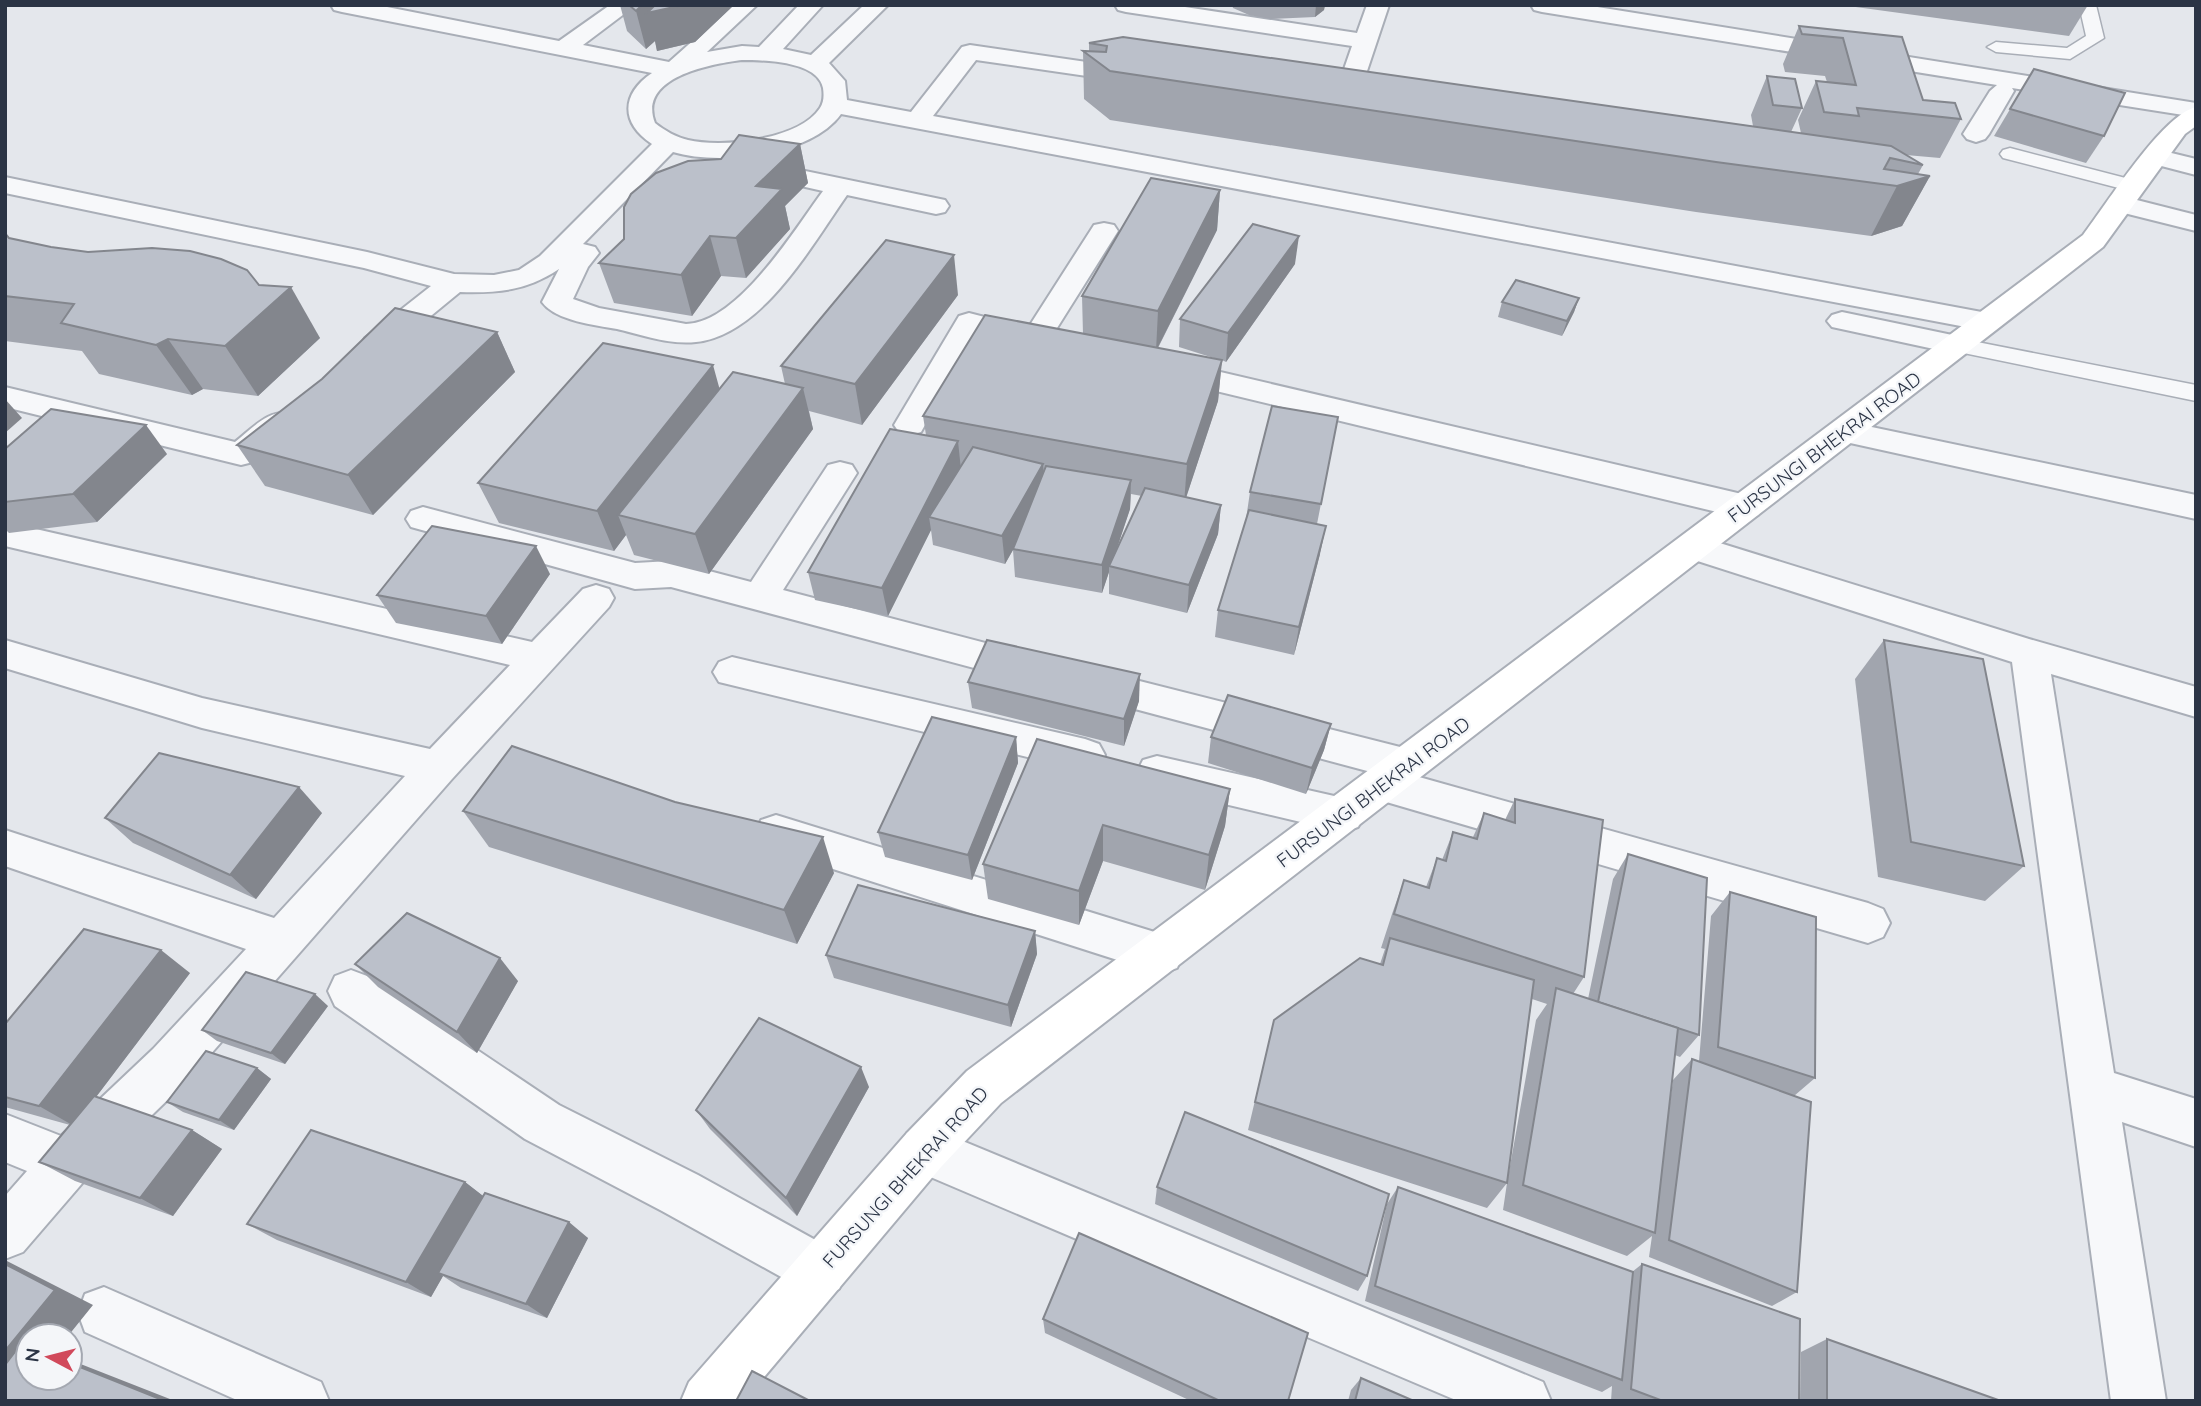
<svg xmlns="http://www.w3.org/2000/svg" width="2201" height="1406" viewBox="0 0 2201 1406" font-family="Quicksand,sans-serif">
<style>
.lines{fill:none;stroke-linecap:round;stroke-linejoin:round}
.lane-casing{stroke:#a9aeb7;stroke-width:3}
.street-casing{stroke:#a9aeb7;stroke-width:4}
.secondary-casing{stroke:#a9aeb7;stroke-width:4}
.lane{fill:#f7f8fa;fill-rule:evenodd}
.street{fill:#f7f8fa;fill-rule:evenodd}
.secondary{fill:#fff;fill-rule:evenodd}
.wall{fill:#a1a5ae;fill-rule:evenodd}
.shaded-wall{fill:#83868d}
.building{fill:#bbc0ca;stroke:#83868d;stroke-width:2}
.labels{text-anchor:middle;stroke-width:5;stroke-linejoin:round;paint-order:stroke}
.street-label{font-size:19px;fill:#2b3445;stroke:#f4f6f9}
</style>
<rect width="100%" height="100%" fill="#e4e7ec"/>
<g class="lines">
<g class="lane-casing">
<g id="lane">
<polygon points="2079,5 2096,5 2104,38 2070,59 1996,52 1987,47 1996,42 2067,48 2086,36"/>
<polygon points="2010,148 2141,182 2144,186 2141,190 2134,192 2003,158 2000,154 2003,150"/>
<polygon points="1957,338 2196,385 2196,401 1949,350 1945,345 1949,340"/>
</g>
</g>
<g class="street-casing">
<g id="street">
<path d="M331,5h46l182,36 51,-36h26l-53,40 86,17 64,-57h24l-50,47 35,-6 17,1 40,-42h24l-40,44 28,6 53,-50h24l-59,58 16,18 2,19 64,12 51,-65 8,-2 165,24 8,2 4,5 -4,5 -8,2 -159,-23 -43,56 1054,197 10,3 5,6 -5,6 -10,3 -1146,-217c-30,42 -122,52 -168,38l-90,92 12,3 4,6 -11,14 -15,32 26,9 87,16c52,-1 109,-95 137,-133l-75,-17 -4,-5 4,-5 9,-3 188,39 4,6 -4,6 -9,2 -89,-19c-35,50 -85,140 -151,147 -26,3 -54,-7 -79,-13 -22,-4 -61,-8 -75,-27l17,-33c-33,22 -61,24 -99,23l-73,60 -11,2 -11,-2 -4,-7 4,-7 66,-52 -67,-18 -359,-75v-16l362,75 87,22 40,1 25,-5 21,-14 112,-112c-32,-21 -31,-50 0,-71l-310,-61 -8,-2zM742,60c22,0 76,1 81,28 1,7 1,14 -3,20 -21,32 -98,40 -132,32 -12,-3 -23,-9 -33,-17 -18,-46 56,-59 87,-63z"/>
<polygon points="1115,5 1172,5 1357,33 1367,5 1389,5 1355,107 1352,112 1343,114 1321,110 1318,105 1321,100 1334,98 1352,46 1126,12 1118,10"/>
<polygon points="1531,5 1585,5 2196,103 2196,117 2012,88 2014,91 1989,134 1985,139 1976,142 1967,139 1963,134 1990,91 1997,85 1542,12 1534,10"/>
<polygon points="2155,149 2196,159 2196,175 2146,162 2142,157 2146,152"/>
<polygon points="2121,196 2196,215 2196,231 2112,210 2108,204 2112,198"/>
<polygon points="1104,223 1114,225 1118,231 1047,344 1028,346 977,333 921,432 910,435 899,432 894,425 959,316 969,313 1028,328 1094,225"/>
<polygon points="1842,312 1957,336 1968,338 1972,345 1968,352 1957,354 1832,327 1827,321 1832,315"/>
<polygon points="1169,360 1746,495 1758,499 1763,507 1758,515 1746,519 1158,377 1154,370 1158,363"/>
<path d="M5,387l230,55c18,-14 35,-35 59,-28l5,7 -5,7 -41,34 -12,3 -236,-58z"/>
<polygon points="1843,421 2196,495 2196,519 1832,439 1827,432 1832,425"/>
<polygon points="840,462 852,465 857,473 783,590 1043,658 1049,668 1043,678 1030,683 671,587 635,589 411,527 406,519 411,511 423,507 635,563 671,561 751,582 828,465"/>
<polygon points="5,522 532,642 583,589 596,585 609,589 614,598 609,607 452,779 187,1081 85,1180 23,1252 5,1259 5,1196 27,1171 5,1162 5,1114 61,1136 153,1049 246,949 5,866 5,830 274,918 405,776 202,728 5,668 5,640 202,698 430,749 510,665 5,546"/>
<polygon points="1694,535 2029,639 2196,687 2196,717 2051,674 2114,1073 2196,1099 2196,1147 2122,1122 2166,1401 2111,1401 2012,662 1682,556 1677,547 1682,538"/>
<polygon points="732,657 1085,739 1099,744 1105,755 1099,766 1085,771 719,682 713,672 719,662"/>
<polygon points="1088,668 1408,749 1422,753 1428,765 1419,777 1868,903 1883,909 1890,923 1883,937 1868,943 1383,801 1369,796 1363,784 1371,772 1075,693 1069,683 1075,673"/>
<polygon points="1157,756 1343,798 1358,803 1364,815 1358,827 1343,832 1157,788 1143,784 1137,772 1143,760"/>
<polygon points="776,815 1161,934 1177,940 1183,954 1177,968 1161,974 761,846 755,833 761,820"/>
<polygon points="351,970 367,976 559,1105 698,1175 839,1253 847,1271 839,1289 821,1297 803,1289 662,1211 525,1139 335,1006 328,991 335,976"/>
<polygon points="924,1125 1543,1382 1551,1401 1458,1401 907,1167 899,1150 907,1133"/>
<polygon points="104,1287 321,1382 329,1401 239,1401 85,1332 78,1313 85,1294"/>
</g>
</g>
<g class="secondary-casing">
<path id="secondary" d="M2196,107v19l-11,8 -82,113 -1102,856 -60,64 -197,234h-63l8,-19 218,-249 60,-62 1116,-836c23,-30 79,-120 113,-128z"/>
</g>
<use href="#lane" class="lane"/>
<use href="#street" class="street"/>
<use href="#secondary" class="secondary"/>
</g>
<g class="wall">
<polygon points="620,5 734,5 695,42 657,51 655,41 646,49 627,31"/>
<polygon points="1232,5 1325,5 1324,10 1315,17 1271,19 1249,15 1233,8"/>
<polygon points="1841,5 2088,5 2069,36"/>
<polygon points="1799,26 1902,37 1923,100 1961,119 1940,158 1906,155 1923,165 1918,174 1930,176 1902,226 1871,236 1696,212 1110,120 1084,99 1083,51 1089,51 1089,43 1753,126 1751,115 1767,76 1802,108 1791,132 1801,133 1798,120 1816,81 1827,82 1825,76 1785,72 1783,64"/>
<polygon points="2034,69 2104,136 2086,163 1994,136"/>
<polygon points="800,144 808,183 785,206 790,229 746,278 721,276 692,316 614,303 599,263 721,159"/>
<path d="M1220,190l-3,40 -59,118 62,12 -41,-13 1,-28 115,-55 -69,98 -4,-2 -4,41 -32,96 35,8 -3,29 -31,79 -78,-19v-22l-7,21 -87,-16 -2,-27 -8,14 -72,-19 -2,-15 -43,86 -73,-16 -7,-28 118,-137 -3,-19 160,-82 -1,-38zM1131,494l11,2 -26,55 14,-42z"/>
<polygon points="5,233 9,238 51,247 88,252 259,285 320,338 258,396 203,389 192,395 99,374 82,351 5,341"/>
<polygon points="958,295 862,425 809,411 813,429 709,574 634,555 626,535 614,551 499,523 478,483 720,389 785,384 781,366"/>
<polygon points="1579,298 1574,312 1562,336 1498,317 1502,302"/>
<polygon points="497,332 515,372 373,515 265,486 237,445"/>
<polygon points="1338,417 1317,524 1320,554 1294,655 1215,637 1218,610 1246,519 1250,492"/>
<polygon points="5,449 167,454 97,522 9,533 5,529"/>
<polygon points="550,574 502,644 396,623 377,595"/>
<polygon points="1884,640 2024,866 1985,901 1878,877 1855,679"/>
<polygon points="968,682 1139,701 1124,746 972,708"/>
<polygon points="1331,724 1324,750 1306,794 1208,763 1211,737"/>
<polygon points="1016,737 1018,763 972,880 885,857 878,832"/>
<polygon points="1037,739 1230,789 1225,826 1205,890 1103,861 1079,925 988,899 983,864"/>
<path d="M1515,799l69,178 -11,17 15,5 25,-120 15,-25 71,181 -19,22 -5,-2 -9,78 7,-53 19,-21 7,2 12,-145 19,-24 85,186 -21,18 3,196 -25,14 -123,-49 3,-21 -25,20 -124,-46 4,-27 -20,25 -239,-78 26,-110 106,-56 5,-15 -4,-1 11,-34 12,-34 22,7 11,-29 5,2 11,-28 20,5 11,-24 21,7zM1532,999l15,5 -11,16 -29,163z"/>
<polygon points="463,811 834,873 797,944 489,847"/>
<polygon points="322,813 256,899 133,843 105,818"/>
<polygon points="1035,931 1037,954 1011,1027 834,978 826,955"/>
<polygon points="355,964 518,981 477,1053 378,987"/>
<polygon points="190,973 96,1097 192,1130 222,1149 173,1216 75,1181 39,1162 70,1125 5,1107 5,1024"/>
<polygon points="328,1006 285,1064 217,1041 202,1030"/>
<polygon points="257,1068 271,1079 234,1130 183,1112 167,1102"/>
<polygon points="869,1087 797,1216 710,1129 696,1110"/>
<polygon points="465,1182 483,1196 588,1238 547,1318 461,1288 443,1276 431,1297 277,1240 247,1224"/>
<polygon points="1157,1187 1367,1276 1358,1291 1155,1204"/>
<polygon points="1398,1187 1632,1272 1642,1264 1799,1401 1611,1401 1612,1386 1602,1392 1365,1301 1387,1204"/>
<polygon points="1043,1319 1288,1401 1191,1401 1045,1333"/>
<polygon points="1827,1339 2001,1401 1800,1401 1801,1352"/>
<polygon points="1361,1378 1414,1401 1348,1401 1351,1390"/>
</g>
<g class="shaded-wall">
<polygon points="642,5 734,5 695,42 657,51 655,41 646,49 636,11"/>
<polygon points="1316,5 1325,5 1324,10 1315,17"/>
<polygon points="800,144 808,183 785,206 790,229 746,278 736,238 756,186"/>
<polygon points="1930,176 1902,226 1871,236 1897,186"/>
<polygon points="1220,190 1217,230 1156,351 1158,311"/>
<polygon points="710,236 721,276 692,316 681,275"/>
<polygon points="1299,236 1295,264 1226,362 1228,333"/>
<polygon points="954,255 958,295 862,425 855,384"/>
<polygon points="291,287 320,338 258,396 225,346"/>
<polygon points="1579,298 1574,312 1562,336 1567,321"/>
<polygon points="497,332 515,372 373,515 348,475"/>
<polygon points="168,339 203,389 192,395 156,345"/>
<polygon points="1222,360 1218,401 1184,504 1187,464"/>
<polygon points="713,365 724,405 618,515 626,535 614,551 597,511"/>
<polygon points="803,388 813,429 709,574 695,534"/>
<polygon points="5,399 22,418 5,433"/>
<polygon points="146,425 167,454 97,522 73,494"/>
<polygon points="958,441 961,470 929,517 931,530 888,616 882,588"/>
<polygon points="1043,464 1045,493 1005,564 1002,536"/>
<polygon points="1131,480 1130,509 1111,566 1109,566 1109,572 1102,593 1102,565"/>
<polygon points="1221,505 1218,534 1187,613 1189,585"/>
<polygon points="1326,526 1320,554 1294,655 1299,627"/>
<polygon points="536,546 550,574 502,644 486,616"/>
<polygon points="1140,674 1139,701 1124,746 1124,719"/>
<polygon points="1331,724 1324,750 1306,794 1312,768"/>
<polygon points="1016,737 1018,763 972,880 968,855"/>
<polygon points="299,787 322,813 256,899 230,875"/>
<polygon points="1230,789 1225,826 1205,890 1209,855"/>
<polygon points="1103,825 1103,861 1079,925 1079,891"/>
<polygon points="823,837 834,873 797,944 784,910"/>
<polygon points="1035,931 1037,954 1011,1027 1008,1005"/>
<polygon points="161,950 190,973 74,1126 39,1106"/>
<polygon points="500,958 518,981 477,1053 457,1032"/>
<polygon points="315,994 328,1006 285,1064 271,1053"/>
<polygon points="861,1067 869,1087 797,1216 786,1198"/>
<polygon points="257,1068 271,1079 234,1130 219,1120"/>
<polygon points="192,1130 222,1149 173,1216 140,1198"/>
<polygon points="465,1182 487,1199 438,1273 443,1276 431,1297 406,1282"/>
<polygon points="569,1222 588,1238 547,1318 526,1304"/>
<polygon points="5,1260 93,1305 68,1336 28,1336 28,1378 5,1393"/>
<polygon points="70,1360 78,1363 175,1401 165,1401 70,1363"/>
</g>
<g class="building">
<polygon points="629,5 642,5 636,11"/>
<polygon points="655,5 683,5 647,13"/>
<polygon points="1799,26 1902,37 1923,100 1955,103 1961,119 1857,108 1859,116 1824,112 1816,81 1856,85 1843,38 1802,34"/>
<polygon points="1123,37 1891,146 1923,165 1890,158 1884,169 1930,176 1897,186 1716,162 1110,71 1083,51 1106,52 1107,46 1089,43"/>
<polygon points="2034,69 2125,93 2104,136 2010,109"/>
<polygon points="1767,76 1795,79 1802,108 1773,105"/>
<polygon points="739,135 800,144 756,186 782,189 736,238 710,236 681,275 599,263 624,239 624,207 631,194 656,173 688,161 721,159"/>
<polygon points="1151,178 1220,190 1158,311 1082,296"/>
<polygon points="1253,224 1299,236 1228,333 1180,319"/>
<polygon points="5,233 9,238 51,247 88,252 152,248 190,251 221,259 247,270 259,285 291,287 225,346 168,339 156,345 61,323 74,304 5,296"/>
<polygon points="886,240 954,255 855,384 781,366"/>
<polygon points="1516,280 1579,298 1567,321 1502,302"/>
<polygon points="395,308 497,332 348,475 237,445 322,379"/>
<polygon points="985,315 1222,360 1187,464 923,416"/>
<polygon points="603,343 713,365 597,511 478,483"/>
<polygon points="733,372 803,388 695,534 618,515"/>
<polygon points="1272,406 1338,417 1321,504 1250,492"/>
<polygon points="51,409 146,425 73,494 5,502 5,449"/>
<polygon points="890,429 958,441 882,588 808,572"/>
<polygon points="973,447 1043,464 1002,536 929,517"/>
<polygon points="1046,466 1131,480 1102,565 1013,549"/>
<polygon points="1145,488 1221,505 1189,585 1109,566"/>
<polygon points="1249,510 1326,526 1299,627 1218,610"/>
<polygon points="432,526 536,546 486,616 377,595"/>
<polygon points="987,640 1140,674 1124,719 968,682"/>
<polygon points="1884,640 1983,659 2024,866 1911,842"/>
<polygon points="1228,695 1331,724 1312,768 1211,737"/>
<polygon points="932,717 1016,737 968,855 878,832"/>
<polygon points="1037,739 1230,789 1209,855 1103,825 1079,891 983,864"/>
<polygon points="512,746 675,802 823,837 784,910 463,811"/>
<polygon points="159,753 299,787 230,875 105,818"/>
<polygon points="1515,799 1603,820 1584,977 1394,914 1404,880 1429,888 1437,858 1446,861 1453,832 1477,839 1484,813 1515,823"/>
<polygon points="1628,854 1707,878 1699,1035 1598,1002"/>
<polygon points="858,885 1035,931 1008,1005 826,955"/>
<polygon points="1730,892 1816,917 1815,1078 1718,1047"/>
<polygon points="407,913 500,958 457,1032 355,964"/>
<polygon points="84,929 161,950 39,1106 5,1097 5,1024"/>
<polygon points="1390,938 1534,980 1507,1183 1255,1102 1274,1020 1360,958 1383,965"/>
<polygon points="246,972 315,994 271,1053 202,1030"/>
<polygon points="1556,988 1678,1028 1655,1233 1523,1185"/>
<polygon points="759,1018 861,1067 786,1198 696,1110"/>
<polygon points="206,1051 257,1068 219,1120 167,1102"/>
<polygon points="1692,1059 1811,1102 1797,1292 1669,1240"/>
<polygon points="94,1096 192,1130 140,1198 39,1162"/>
<polygon points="1185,1112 1389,1194 1367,1276 1157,1187"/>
<polygon points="311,1130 465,1182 406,1282 247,1224"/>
<polygon points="1398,1187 1633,1272 1622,1380 1375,1286"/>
<polygon points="485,1193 569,1222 526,1304 438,1273"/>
<polygon points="1079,1233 1308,1333 1288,1401 1220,1401 1043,1319"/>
<polygon points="5,1264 55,1290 5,1351"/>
<polygon points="1642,1264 1800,1319 1799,1401 1663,1401 1631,1389"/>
<polygon points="1827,1339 2001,1401 1827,1401"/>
<polygon points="21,1344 28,1347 28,1378 70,1378 70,1363 165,1401 5,1401 5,1365"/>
<polygon points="752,1371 810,1401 736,1401"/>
<polygon points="1361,1378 1414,1401 1355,1401"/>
</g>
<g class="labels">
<g class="street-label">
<text transform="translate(1824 447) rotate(-37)" y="7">FURSUNGI BHEKRAI ROAD</text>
<text transform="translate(1373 792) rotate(-37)" y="7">FURSUNGI BHEKRAI ROAD</text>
<text transform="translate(905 1177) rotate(-48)" y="7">FURSUNGI BHEKRAI ROAD</text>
</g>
</g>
<rect width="2201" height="1406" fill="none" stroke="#2b3445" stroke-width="14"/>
<g transform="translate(49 1357) rotate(277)"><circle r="33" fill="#f4f6f9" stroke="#a4a8b1" stroke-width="2"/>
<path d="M0-5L12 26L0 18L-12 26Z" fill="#d1495b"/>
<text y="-10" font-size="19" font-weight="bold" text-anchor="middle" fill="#2b3445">N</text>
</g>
</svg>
